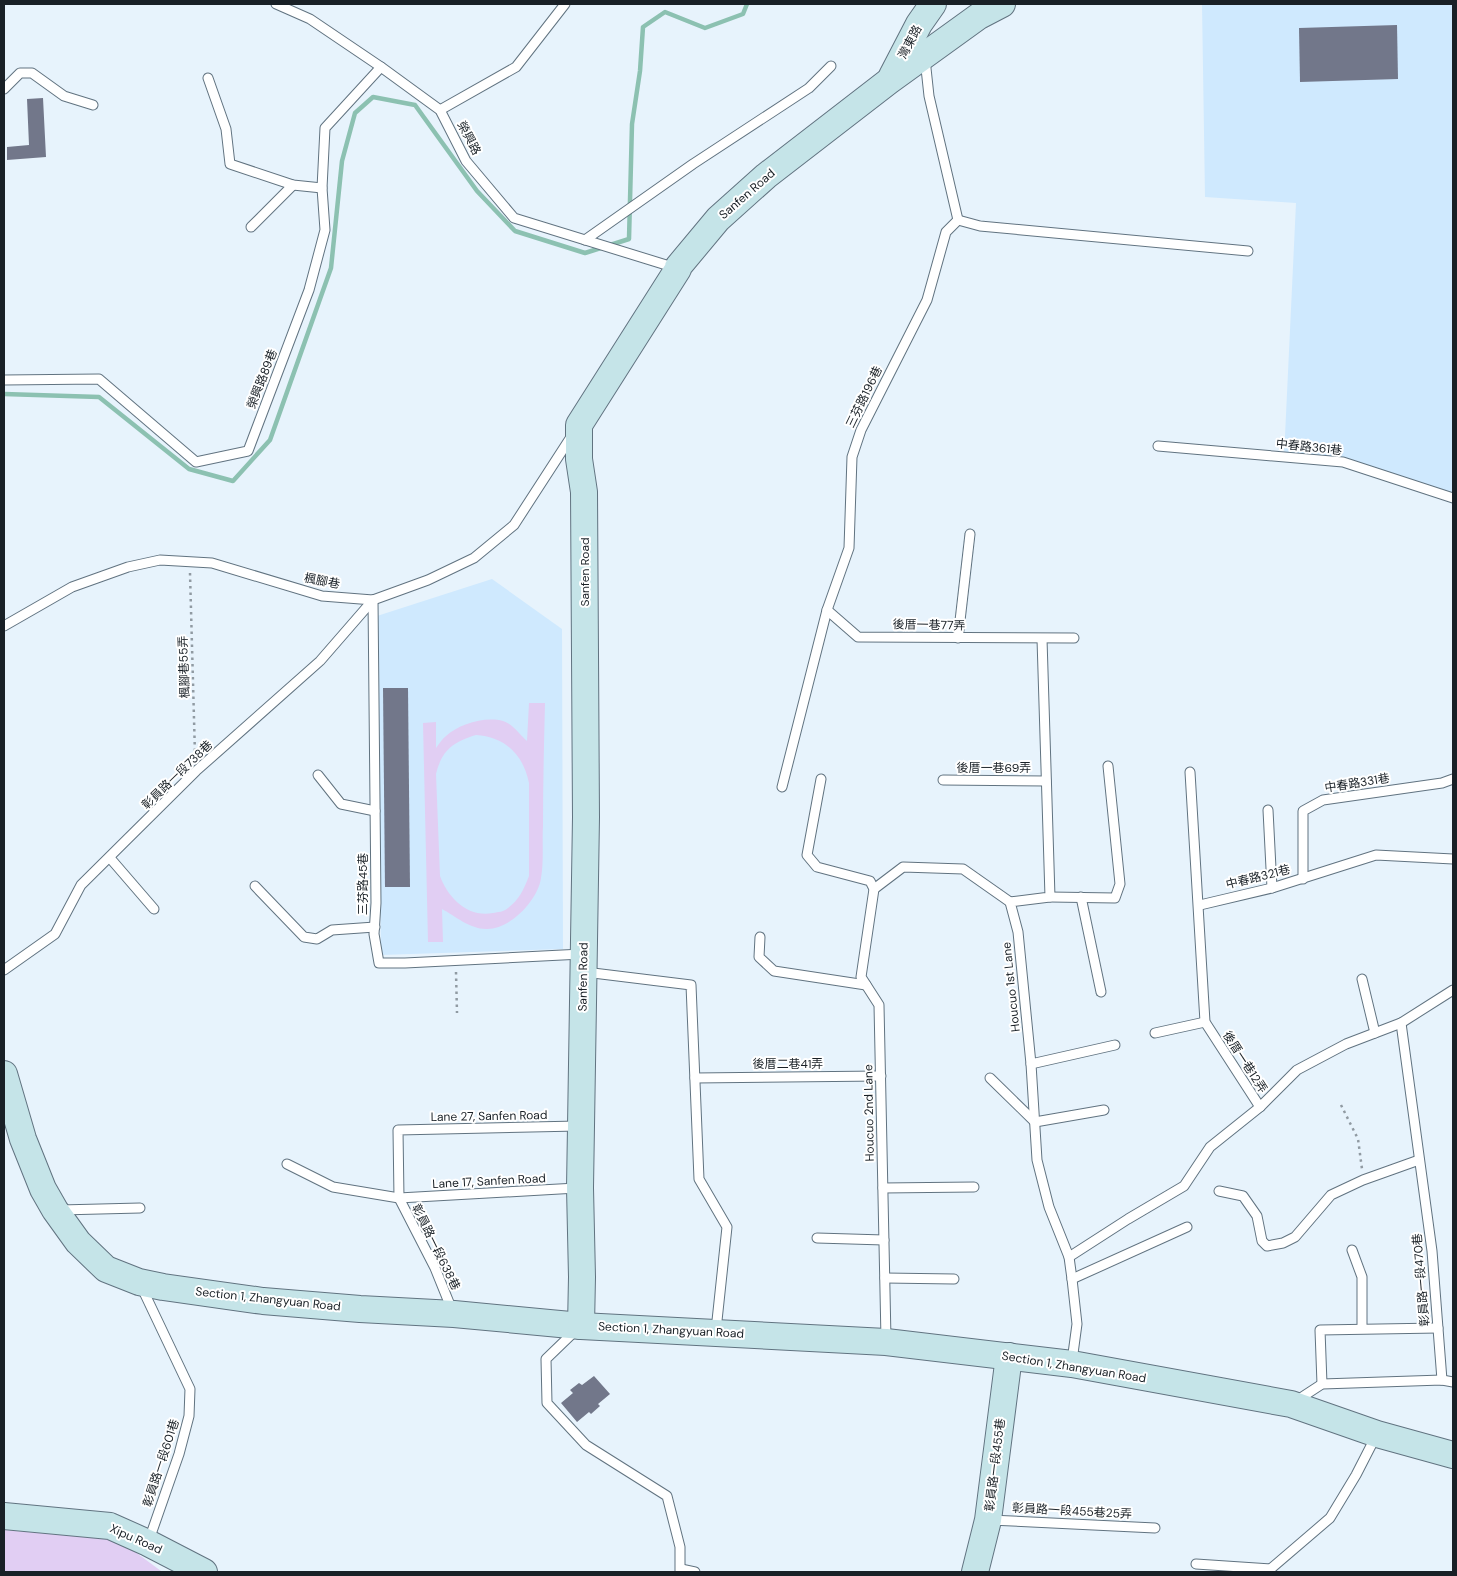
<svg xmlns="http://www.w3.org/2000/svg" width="1457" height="1576" viewBox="0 0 1457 1576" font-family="'DM Sans','Noto Sans TC',sans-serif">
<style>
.built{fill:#cfe9fe}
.green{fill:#e1cef3;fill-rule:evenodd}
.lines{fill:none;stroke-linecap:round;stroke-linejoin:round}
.stream{stroke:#8cc1b1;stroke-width:4.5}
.building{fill:#72778a}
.lane-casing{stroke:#617380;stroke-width:11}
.secondary-casing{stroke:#617380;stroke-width:28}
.path{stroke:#909aa2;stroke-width:2.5;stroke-dasharray:2.5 4;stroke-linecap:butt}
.lane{stroke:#fff;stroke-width:9}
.secondary{stroke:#c5e4e8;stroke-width:26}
.labels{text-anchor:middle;stroke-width:4;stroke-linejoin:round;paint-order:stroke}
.street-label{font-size:12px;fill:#192026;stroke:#fff}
</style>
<rect width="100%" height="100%" fill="#e7f3fc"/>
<g class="built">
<polygon points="1202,4 1453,4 1453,498 1343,462 1284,457 1296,203 1205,197"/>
<polygon points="492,579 562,629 563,949 381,955 377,616"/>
</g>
<g class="green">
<path d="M529,703h16c-1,41 -2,81 -2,122 -1,17 1,36 -2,53 -3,22 -31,52 -55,51 -16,0 -31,-13 -44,-20l1,33h-15l-5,-219 13,-1v26c3,-4 6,-9 10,-12 13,-12 39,-20 57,-15 10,3 17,14 24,20zM476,735c29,2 47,19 53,48v93c-5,13 -10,24 -21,32 -4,4 -10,4 -15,5 -25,5 -45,-15 -53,-37l-4,-102c6,-24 17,-32 40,-39z"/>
<polygon points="4,1530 119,1540 161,1571 4,1572"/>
</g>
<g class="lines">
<polyline class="stream" points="4,394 99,397 189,469 233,481 270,440 331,268 342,161 355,113 373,97 415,105 477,191 515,231 585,253 629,239 632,124 640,71 643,27 665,12 705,28 743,14 747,4"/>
</g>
<g class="building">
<polygon points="1397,25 1398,79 1300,82 1299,28"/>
<polygon points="43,98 46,157 7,160 7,147 29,145 27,99"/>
<polygon points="383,688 408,688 410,887 385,887"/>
<polygon points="594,1376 610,1394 598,1404 600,1406 591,1414 589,1412 577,1422 561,1403 573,1393 570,1390 579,1383 582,1385"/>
</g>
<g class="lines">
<g class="lane-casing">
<g id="lane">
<polyline points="276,4 310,19 381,67 440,110 466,161 514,218 676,268"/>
<polyline points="208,78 226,129 230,164 293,185 322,188"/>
<polyline points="4,89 20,73 32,73 64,96 93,105"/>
<polyline points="440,110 516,67 565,4"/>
<polyline points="958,220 980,226 1248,251"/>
<polyline points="251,227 293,185"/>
<polyline points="585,240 693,164 809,88 831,66"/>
<polyline points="4,380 99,379 196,462 248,451 309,290 325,230 322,188 325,128 381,67"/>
<polyline points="1158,446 1343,462 1453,498"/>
<polyline points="373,600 376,903 374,934 379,963 405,963 582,954"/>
<polyline points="827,610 858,637 1074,638"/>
<polyline points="4,626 72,587 128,567 160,560 212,563 322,596 373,600 428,580 474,558 514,525 571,437"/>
<polyline points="958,638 970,534"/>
<polyline points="1042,639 1050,897 1010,902 1018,932 1031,1064 1037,1160 1049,1207 1069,1257 1072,1279 1077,1324 1072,1361"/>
<polyline points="1190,772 1205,1022 1260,1107"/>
<polyline points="318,775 341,804 375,811"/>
<polyline points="821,779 807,855 817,867 870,881 874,889 861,977 879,1005 886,1339"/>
<polyline points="943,780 1046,781"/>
<polyline points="782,787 827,610 849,548 852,457 861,430 927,300 946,232 958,220 929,96 925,59"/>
<polyline points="1268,810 1272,888"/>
<polyline points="110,858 154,909"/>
<polyline points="1303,879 1303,811 1323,800 1442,783 1453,779"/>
<polyline points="255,886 304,937 317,939 332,930 375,927"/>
<polyline points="874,889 903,867 963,869 1010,902"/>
<polyline points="1050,897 1115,898 1120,884 1108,766"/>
<polyline points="1081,897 1101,992"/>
<polyline points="1200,905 1272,888 1376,855 1453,859"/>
<polyline points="760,937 759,957 774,971 866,985"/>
<polyline points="4,970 55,934 81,885 196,771 320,661 373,600"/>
<polyline points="585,972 691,985 699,1179 727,1227 716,1330"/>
<polyline points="1362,979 1375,1033"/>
<polyline points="1401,1023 1432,1251 1442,1380"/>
<polyline points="1155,1033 1205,1022"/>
<polyline points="1031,1064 1115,1045"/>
<polyline points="695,1078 881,1076"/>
<polyline points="990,1078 1035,1122 1104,1110"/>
<polyline points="287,1164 333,1187 399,1198 577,1188"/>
<polyline points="883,1188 974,1187"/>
<polyline points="1219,1191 1243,1196 1257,1216 1262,1241 1267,1246 1283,1243 1295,1237 1331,1195 1363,1180 1419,1160"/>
<polyline points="60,1210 140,1208"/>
<polyline points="817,1238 884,1240"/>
<polyline points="1352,1250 1362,1277 1362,1328"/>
<polyline points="1069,1257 1128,1219 1184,1186 1210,1147 1260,1107 1297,1070 1346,1044 1401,1023 1453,990"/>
<polyline points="885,1278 954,1279"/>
<polyline points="1072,1279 1187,1227"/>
<polyline points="142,1288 190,1389 189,1416 179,1454 149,1540"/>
<polyline points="452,1310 435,1268 399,1198 398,1130 578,1126"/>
<polyline points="575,1331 546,1359 547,1403 586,1445 667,1496 680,1547 680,1572"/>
<polyline points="1322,1384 1320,1330 1438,1328"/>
<polyline points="1296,1401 1322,1384 1442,1380 1453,1382"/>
<polyline points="990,1520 1155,1528"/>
<polyline points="1196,1564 1271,1569"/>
<polyline points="681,1569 695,1572"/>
<polyline points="1267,1572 1330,1518 1356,1475 1376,1436"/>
</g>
</g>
<g class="secondary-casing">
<g id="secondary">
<polyline points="892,76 919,24 933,4"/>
<polyline points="4,1074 23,1139 43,1189 55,1210 78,1242 106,1269 139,1282 163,1287 263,1301 360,1309 454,1314 581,1326 886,1342 1072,1364 1291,1404 1377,1434 1453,1455"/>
<polyline points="581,1326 582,1277 580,1188 586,817 584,492 579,459 579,425 678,269 678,267 718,219 766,176 889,81 979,16 1002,4"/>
<polyline points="4,1516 110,1526 148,1543 204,1572"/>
<polyline points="975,1572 988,1520 1009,1356"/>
</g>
</g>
<g class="path">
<polyline points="190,573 195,755"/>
<polyline points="456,972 457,1013"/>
<polyline points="1341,1105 1358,1139 1362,1169"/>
</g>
<use href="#lane" class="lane"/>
<use href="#secondary" class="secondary"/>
</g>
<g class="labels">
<g class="street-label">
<text transform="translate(910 42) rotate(-62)" y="4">灣東路</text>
<text transform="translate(469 138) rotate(62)" y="4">榮興路</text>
<text transform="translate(747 194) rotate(-41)" y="4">Sanfen Road</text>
<text transform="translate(262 379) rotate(-69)" y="4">榮興路89巷</text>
<text transform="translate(864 397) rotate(-64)" y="4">三芬路196巷</text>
<text transform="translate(1309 447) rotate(6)" y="4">中春路361巷</text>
<text transform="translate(585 572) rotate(-90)" y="4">Sanfen Road</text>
<text transform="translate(322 581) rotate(11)" y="4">楓腳巷</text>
<text transform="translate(929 625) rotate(1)" y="4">後厝一巷77弄</text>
<text transform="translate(184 667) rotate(-92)" y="4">楓腳巷55弄</text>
<text x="994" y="772">後厝一巷69弄</text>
<text transform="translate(177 775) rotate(-44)" y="4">彰員路一段738巷</text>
<text transform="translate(1357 783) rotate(-9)" y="4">中春路331巷</text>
<text transform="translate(1258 877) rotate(-14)" y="4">中春路321巷</text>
<text transform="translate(363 884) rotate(-90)" y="4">三芬路45巷</text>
<text transform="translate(583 977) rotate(-89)" y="4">Sanfen Road</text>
<text transform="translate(1011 987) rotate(-96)" y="4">Houcuo 1st Lane</text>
<text transform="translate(1245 1062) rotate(57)" y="4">後厝一巷12弄</text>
<text x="788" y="1068">後厝二巷41弄</text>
<text transform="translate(869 1113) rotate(-91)" y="4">Houcuo 2nd Lane</text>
<text transform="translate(489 1116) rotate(-1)" y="4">Lane 27, Sanfen Road</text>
<text transform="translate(489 1181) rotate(-3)" y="4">Lane 17, Sanfen Road</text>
<text transform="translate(436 1247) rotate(64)" y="4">彰員路一段638巷</text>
<text transform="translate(1421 1280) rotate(-95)" y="4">彰員路一段470巷</text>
<text transform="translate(268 1299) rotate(6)" y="4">Section 1, Zhangyuan Road</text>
<text transform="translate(671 1330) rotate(3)" y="4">Section 1, Zhangyuan Road</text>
<text transform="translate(1074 1367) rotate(9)" y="4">Section 1, Zhangyuan Road</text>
<text transform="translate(161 1463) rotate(-72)" y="4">彰員路一段601巷</text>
<text transform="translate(995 1465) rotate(-83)" y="4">彰員路一段455巷</text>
<text transform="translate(1072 1511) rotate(3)" y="4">彰員路一段455巷25弄</text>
<text transform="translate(136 1539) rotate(24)" y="4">Xipu Road</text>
</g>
</g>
<rect width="1457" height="1576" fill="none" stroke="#192026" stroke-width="10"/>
</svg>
